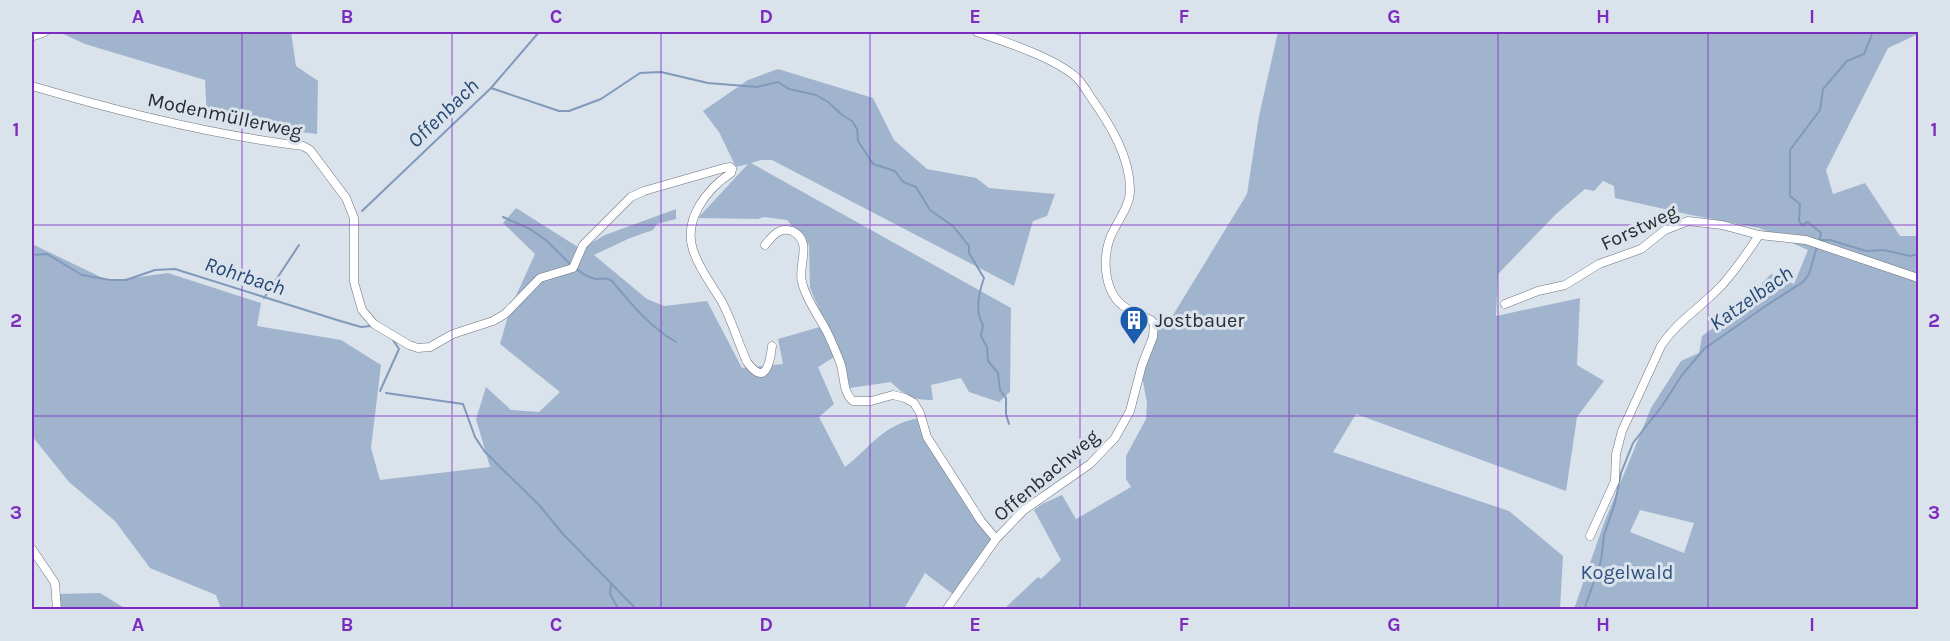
<svg xmlns="http://www.w3.org/2000/svg" width="1950" height="641" viewBox="0 0 1950 641" font-family="Karla,sans-serif">
<style>
.green{fill:#a1b4ce;fill-rule:evenodd}
.lines{fill:none;stroke-linecap:round;stroke-linejoin:round}
.stream{stroke:#8199bb;stroke-width:2}
.minor-casing{stroke:#6d747d;stroke-width:9}
.tertiary-casing{stroke:#6d747d;stroke-width:10}
.minor{stroke:#fff;stroke-width:8}
.tertiary{stroke:#fff;stroke-width:9}
.grid{fill:none;stroke:#7b2cbf;stroke-width:1.5;stroke-opacity:0.55}
.labels{text-anchor:middle;stroke-width:6;stroke-linejoin:round;paint-order:stroke}
.street-label{font-size:20px;fill:#292c30;stroke:#dae2ec}
.poi-label{font-size:20px;fill:#292c30;stroke:#dae2ec;text-anchor:start}
.park-label{font-size:20px;fill:#2f517f;stroke:#dae2ec}
.water-label{font-size:21px;font-style:italic;fill:#264875;stroke:#dae2ec}
.neatline{fill:none;stroke:#7b2cbf;stroke-width:2}
.grid-label{font-size:20px;text-anchor:middle;font-weight:bold;fill:#7b2cbf}
</style>
<rect width="100%" height="100%" fill="#dae2ec"/>
<g class="green">
<polygon points="59,32 291,32 296,66 318,81 317,134 207,121 205,80 85,44"/>
<path d="M1278,32h640v2l-30,14 -62,122 7,24 32,-11 35,53h18v373h-344l30,-86 47,-115 30,-47 18,-8 3,-17 40,-29 19,-6 1,-18 9,-9 23,10 14,-34 -49,-22 -68,-13 -76,-17 -1,-12 -11,-5 -9,10 -9,-2 -29,25 -58,60 -2,42 84,-18 -3,67 27,16 -27,36 -11,74 -210,-77 -23,38 176,59 54,45 -3,53 -557,1 35,-33 3,2 20,-19 -27,-50 8,-6 20,-9 14,24 55,-32 -5,-8v-23l20,-37 1,-16 -5,-27 14,-49 11,-2 80,-131 12,-78zM1640,510l54,13 -10,30 -54,-21z"/>
<path d="M778,69l95,29 21,42 33,29 49,9 13,10 66,6 -8,22 -14,5 -19,65 -242,-126h-11l-10,3 260,145 -1,84 -11,10 -30,-10 -8,-14 -30,7 2,15c-20,0 -27,-3 -42,-18l-41,6 -9,-35 -15,-28 -16,-37 -1,-43 -22,-25 -23,-3 -6,2 -60,-1 50,-54 -12,3 -17,-35 -16,-21 45,-31z"/>
<path d="M516,208l65,41 24,-14 71,-26v10l-19,5 -4,6 -23,8 -36,17 53,44 17,7 43,-5 35,67 41,-4 -5,-25 45,-13 13,30 -18,11 16,37 -15,13 26,50c27,-21 37,-42 74,-49l72,120 1,3 -38,54 -29,-22 -21,36h-683l-5,-14 -66,-27 -35,-47 -46,-39 -37,-46v-192l77,37 59,-8 93,30 -4,23 84,14 40,25 -10,83 9,32 110,-13 -14,-48 10,-32 25,23 28,2 21,-20 -60,-48 10,-35 25,-55 -32,-31z"/>
<polygon points="100,593 126,609 59,610 59,594"/>
</g>
<g class="lines">
<g class="stream">
<path d="M491,88l68,23h10l32,-12 39,-26 21,-1 47,11 49,4 21,-5 11,7 27,6 12,7 14,13 10,6 5,8 1,12 15,23 22,7 8,11 13,5 14,23 23,16 16,20v7l15,25c-5,14 -9,34 -1,47l-2,11 6,11 1,14 10,12 2,17 6,8v16l3,10"/>
<polyline points="362,211 491,88 539,32"/>
<polyline points="503,217 530,229 547,241 570,264"/>
<polyline points="1819,240 1830,240 1866,251 1884,250 1910,256 1918,254"/>
<polyline points="1819,242 1821,233 1808,222 1802,225 1799,221 1800,204 1790,196 1790,150 1820,110 1823,89 1847,61 1864,54 1871,37 1872,32"/>
<polyline points="32,255 47,254 82,275 110,280 126,280 155,270 175,269 337,320 361,327 371,326"/>
<path d="M576,269c6,4 12,9 20,10 8,0 10,-2 16,2 20,24 38,46 64,61"/>
<polyline points="264,298 299,245"/>
<polyline points="380,391 399,349 393,340"/>
<polyline points="386,393 463,404 475,437 485,452 540,506 563,534 637,610"/>
<polyline points="611,585 610,594 619,610"/>
<polyline points="1584,610 1601,561 1604,535 1615,503 1621,473 1633,443 1662,406 1682,375 1704,349 1767,305 1803,282 1809,274 1817,247"/>
</g>
<g class="minor-casing">
<g id="minor">
<path d="M32,86c88,26 179,49 271,60l7,4 36,48 8,20v64l8,28 12,14 35,21 9,3 12,-1 23,-13 40,-13 12,-7 35,-36 33,-10 10,-23 48,-48 13,-6 80,-23 6,-1 2,2"/>
<path d="M732,169l-1,4c-24,16 -48,46 -38,77 6,19 19,35 29,52 10,19 16,40 25,60 18,25 23,2 25,-16"/>
<path d="M765,245c7,-8 14,-19 27,-14 22,10 5,35 10,51 4,18 17,34 25,50 5,10 9,20 13,30 5,13 2,30 13,39h18l22,-6 12,3 9,5 6,10 7,24 54,84 15,18"/>
<polyline points="1505,304 1538,291 1565,285 1599,264 1641,249 1665,230 1688,221 1722,225 1759,235 1806,240 1918,278"/>
<path d="M1590,536l25,-55 1,-27 6,-23 39,-85c16,-25 42,-40 62,-62 13,-15 25,-32 36,-49"/>
<polyline points="32,549 55,583 57,610"/>
<path d="M946,610l50,-71 28,-29 66,-46 25,-26 15,-27 12,-46 11,-28 1,-14 -3,-3c-8,-4 -17,-7 -25,-12 -22,-14 -24,-48 -16,-70 6,-15 19,-30 20,-46 1,-35 -21,-69 -40,-96 -4,-6 -8,-13 -13,-18 -22,-20 -71,-36 -100,-46"/>
</g>
</g>
<g class="tertiary-casing">
<polyline id="tertiary" points="32,36 44,32"/>
</g>
<use href="#minor" class="minor"/>
<use href="#tertiary" class="tertiary"/>
</g>
<path class="grid" d="M242,32v578M452,32v578M661,32v578M870,32v578M1080,32v578M1289,32v578M1498,32v578M1708,32v578M32,225h1886M32,416h1886"/>
<defs>
<g id="building-pin" transform="scale(1.5)"><path d="M0 17L-7.5 6A9.5 9.5 0 1 1 7.5 6Z" fill="#1c5cad" stroke="#dae2ec"/><path d="M-4-6H4V6H1V3H-1V6H-4ZM-2.5-4.3h1.7v1.8h-1.7ZM.8-4.3h1.7v1.8H.8ZM-2.5-1h1.7V.8h-1.7ZM.8-1h1.7V.8H.8Z" fill="#fff"/></g>
</defs>
<g fill-rule="evenodd">
<use href="#building-pin" x="1134" y="320"/>
</g>
<g class="labels">
<g class="street-label">
<text transform="translate(225 115) rotate(12)" y="7">Modenmüllerweg</text>
<text transform="translate(1639 227) rotate(-25)" y="7">Forstweg</text>
<text transform="translate(1046 475) rotate(-40)" y="7">Offenbachweg</text>
</g>
<g class="poi-label">
<text x="1155" y="327">Jostbauer</text>
</g>
<g class="park-label">
<text x="1627" y="579">Kogelwald</text>
</g>
<g class="water-label">
<text transform="translate(443 113) rotate(-44)" y="7">Offenbach</text>
<text transform="translate(245 276) rotate(18)" y="7">Rohrbach</text>
<text transform="translate(1751 298) rotate(-35)" y="7">Katzelbach</text>
</g>
</g>
<rect width="1950" height="641" fill="none" stroke="#dae2ec" stroke-width="66"/>
<rect x="33" y="33" width="1884" height="575" class="neatline"/>
<g class="grid-label">
<text x="138" y="23">A</text>
<text x="347" y="23">B</text>
<text x="556" y="23">C</text>
<text x="766" y="23">D</text>
<text x="975" y="23">E</text>
<text x="1184" y="23">F</text>
<text x="1394" y="23">G</text>
<text x="1603" y="23">H</text>
<text x="1812" y="23">I</text>
<text x="16" y="136">1</text>
<text x="1934" y="136">1</text>
<text x="16" y="327">2</text>
<text x="1934" y="327">2</text>
<text x="16" y="519">3</text>
<text x="1934" y="519">3</text>
<text x="138" y="631">A</text>
<text x="347" y="631">B</text>
<text x="556" y="631">C</text>
<text x="766" y="631">D</text>
<text x="975" y="631">E</text>
<text x="1184" y="631">F</text>
<text x="1394" y="631">G</text>
<text x="1603" y="631">H</text>
<text x="1812" y="631">I</text>
</g>
</svg>
